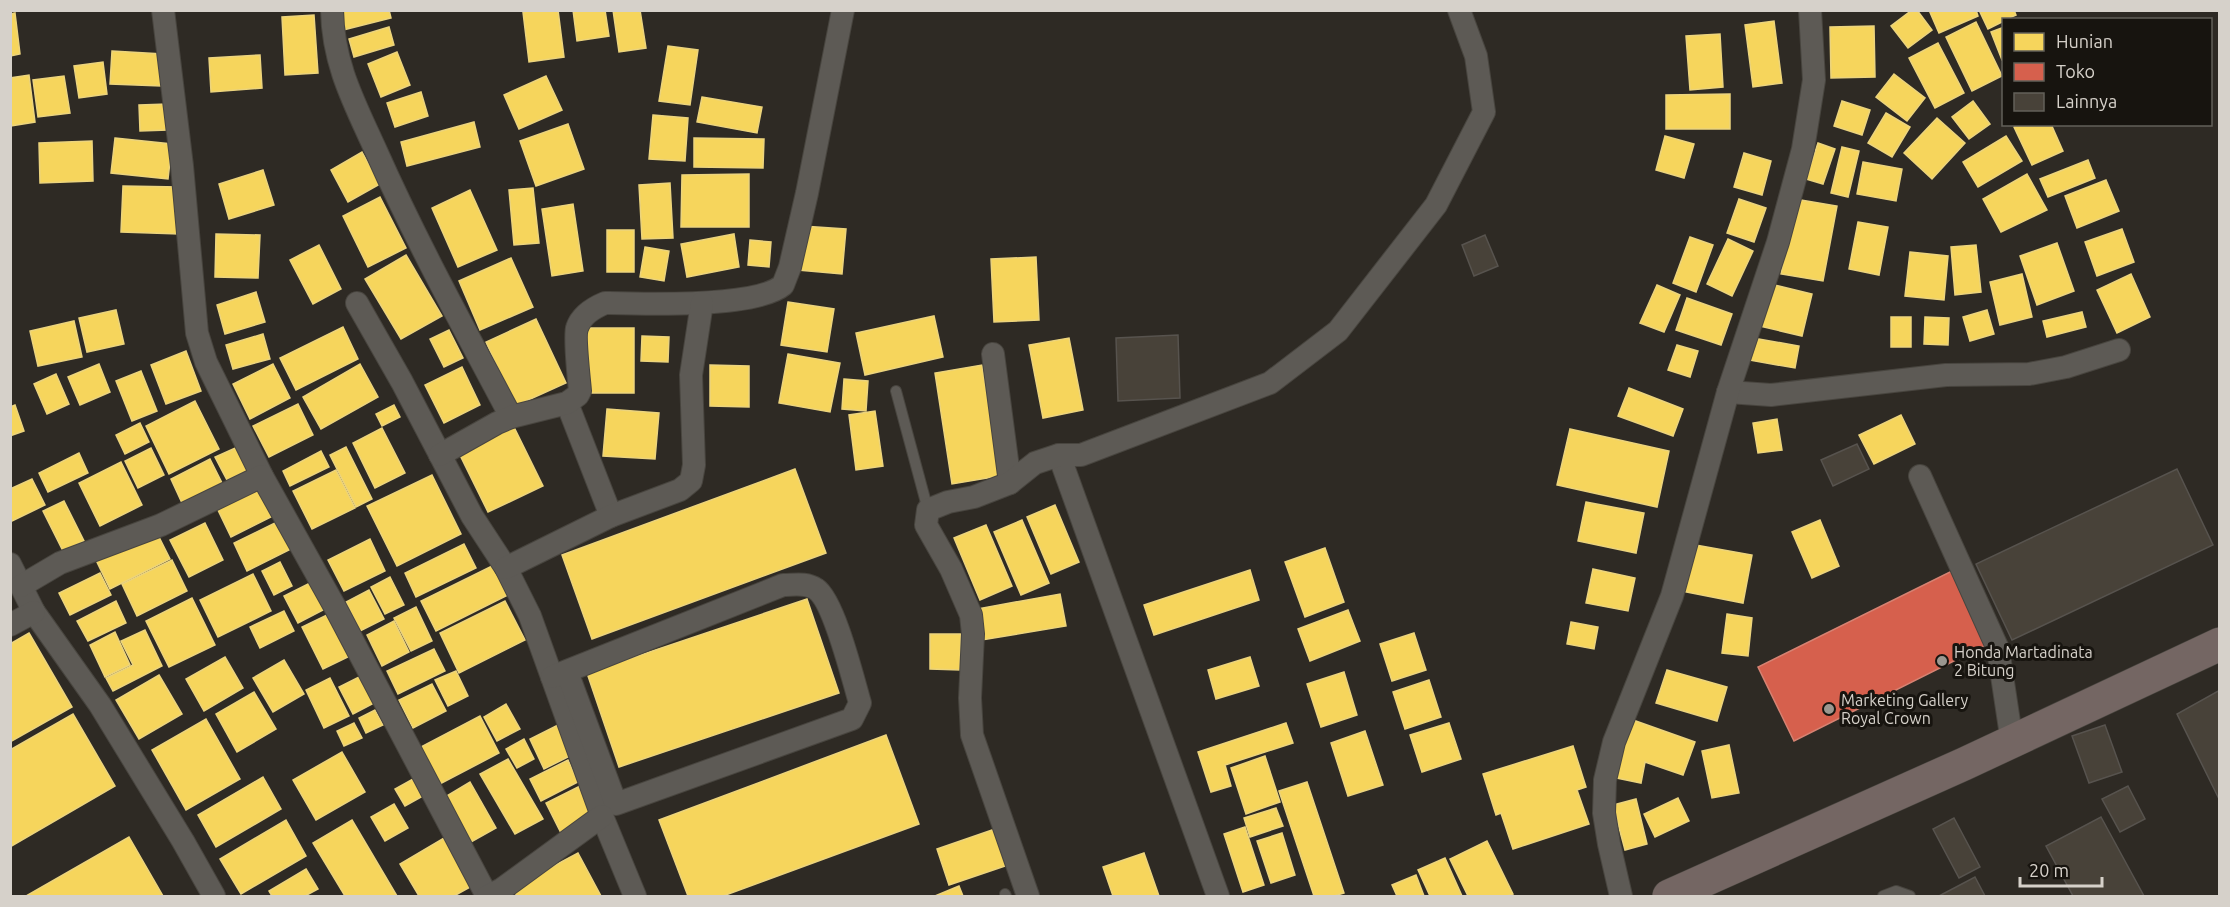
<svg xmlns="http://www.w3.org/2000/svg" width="2230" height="907" viewBox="0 0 2230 907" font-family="Ubuntu,sans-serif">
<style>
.homes{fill:#f6d55c;stroke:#ecd47d;stroke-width:1.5}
.shops{fill:#d6604d;stroke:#d68272;stroke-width:1.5}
.building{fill:#484239;stroke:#57534e;stroke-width:1.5}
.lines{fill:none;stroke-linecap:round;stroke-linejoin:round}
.lane-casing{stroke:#48453f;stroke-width:12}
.street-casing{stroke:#48453f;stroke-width:24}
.highway-casing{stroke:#48453f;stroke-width:34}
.lane{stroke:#5d5a55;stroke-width:10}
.street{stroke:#5d5a55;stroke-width:22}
.highway{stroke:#746663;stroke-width:33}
.poi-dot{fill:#9b9790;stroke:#17140f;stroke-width:2}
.labels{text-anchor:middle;stroke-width:6;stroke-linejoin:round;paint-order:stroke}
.poi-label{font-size:16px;fill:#d6d1ca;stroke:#17140f;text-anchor:start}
</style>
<rect width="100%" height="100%" fill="#2e2a24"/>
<g class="homes">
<polygon points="338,10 389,10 391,18 343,30"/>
<polygon points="535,10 558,10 564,57 529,62 523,12"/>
<polygon points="573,10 605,10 609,36 577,41"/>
<polygon points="613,10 640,10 646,48 619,52"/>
<polygon points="1912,10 1917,10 1932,30 1908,48 1891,26"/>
<polygon points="1929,10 1976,10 1978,16 1939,33"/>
<polygon points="1979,10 2014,10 2016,15 2004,20 2004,21 1988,29"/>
<polygon points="15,13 20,54 10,56 10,14"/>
<polygon points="314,15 318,73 285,75 282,17"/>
<polygon points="1774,21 1782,83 1753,87 1745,25"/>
<polygon points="1976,22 2002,76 1972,91 1946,37"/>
<polygon points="1874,26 1875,77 1831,78 1830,27"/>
<polygon points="389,27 394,45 354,57 349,39"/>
<polygon points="2004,27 2004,59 2002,60 1991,32"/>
<polygon points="1720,34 1723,87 1690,90 1686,36"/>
<polygon points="1938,43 1964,93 1935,108 1909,58"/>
<polygon points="668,46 698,50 690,105 659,101"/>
<polygon points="112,51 163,54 161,86 110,84"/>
<polygon points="397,52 410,85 381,97 368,64"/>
<polygon points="260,55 262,88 211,92 209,58"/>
<polygon points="103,62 107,94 79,98 74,66"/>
<polygon points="1894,74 1925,98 1907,121 1876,97"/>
<polygon points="29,75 35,122 10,126 10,78"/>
<polygon points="64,76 70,113 38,117 33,80"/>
<polygon points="546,76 562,110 519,129 504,95"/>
<polygon points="421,92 428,116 395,127 387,103"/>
<polygon points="1730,94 1730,129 1666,129 1666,95"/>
<polygon points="702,97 762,107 757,133 697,122"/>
<polygon points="1842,101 1870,110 1862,135 1834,126"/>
<polygon points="1973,101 1990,124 1969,139 1952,117"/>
<polygon points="167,104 168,130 140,131 139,105"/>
<polygon points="1886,113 1910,127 1892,157 1868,143"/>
<polygon points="653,115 688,118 685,161 649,159"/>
<polygon points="1937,118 1965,143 1932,179 1904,153"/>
<polygon points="474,122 480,147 407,166 401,142"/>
<polygon points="568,124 584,169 536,186 520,141"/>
<polygon points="2019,124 2051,124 2063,151 2032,165 2014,127"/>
<polygon points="1665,136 1694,144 1684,178 1656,170"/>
<polygon points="2006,136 2022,161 1978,187 1963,162"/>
<polygon points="115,138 172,144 168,179 111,173"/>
<polygon points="694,138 764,139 763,168 694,167"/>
<polygon points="92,141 93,181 40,183 39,143"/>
<polygon points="1818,143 1835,149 1823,184 1806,179"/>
<polygon points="1842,147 1859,151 1848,197 1831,193"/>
<polygon points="362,152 380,184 348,202 331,170"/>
<polygon points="1744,153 1771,161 1762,195 1734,187"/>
<polygon points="2088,160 2095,178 2048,197 2040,179"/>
<polygon points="1863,162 1902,169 1896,201 1857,194"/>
<polygon points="263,170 274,205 229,219 219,184"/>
<polygon points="749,174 749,227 681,227 682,175"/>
<polygon points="2027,174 2047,210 2001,232 1983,199"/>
<polygon points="2106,180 2119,211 2077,228 2065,196"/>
<polygon points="670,183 673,238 642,239 639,185"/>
<polygon points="123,186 180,187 179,234 121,232"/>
<polygon points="533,188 539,243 514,245 509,190"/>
<polygon points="470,190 497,250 458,267 432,208"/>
<polygon points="380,197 406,248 368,267 343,216"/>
<polygon points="1739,199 1766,208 1754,242 1727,233"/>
<polygon points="1795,199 1837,206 1823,281 1781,274"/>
<polygon points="573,204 583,271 552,276 542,209"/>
<polygon points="1858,222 1888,227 1879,275 1849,269"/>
<polygon points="802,226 846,229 842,274 798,270"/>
<polygon points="2122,229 2134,262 2097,276 2085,242"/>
<rect x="607" y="230" width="27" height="42"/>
<polygon points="216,234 260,235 258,278 215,277"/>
<polygon points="734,234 739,267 687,277 681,244"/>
<polygon points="1690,237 1713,245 1696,292 1673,283"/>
<polygon points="1728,239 1753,251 1732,296 1707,284"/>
<polygon points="750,240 771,242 769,267 748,265"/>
<polygon points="2057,243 2074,291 2037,305 2020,256"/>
<polygon points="319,245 341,289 313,304 290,260"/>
<polygon points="1976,245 1981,292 1955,295 1951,247"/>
<polygon points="645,247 669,251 664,281 640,277"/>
<polygon points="1910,252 1948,256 1944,300 1905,296"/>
<polygon points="406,255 442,316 401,339 365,279"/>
<polygon points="1036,257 1039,320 994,322 991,259"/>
<polygon points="511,258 533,307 480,330 459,281"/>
<polygon points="2022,274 2032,317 2000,325 1990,282"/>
<polygon points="2131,274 2150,317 2117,333 2097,290"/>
<polygon points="1766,283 1812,294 1802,336 1755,325"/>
<polygon points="1657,285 1680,295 1664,332 1640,323"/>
<polygon points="256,292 265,322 225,334 217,305"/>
<polygon points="1687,298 1732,314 1721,345 1676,330"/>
<polygon points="788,302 834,309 827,352 781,345"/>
<polygon points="116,310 124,344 87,352 79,318"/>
<polygon points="1987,310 1994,334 1970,341 1963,317"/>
<polygon points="2082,312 2086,327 2047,337 2043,321"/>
<polygon points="934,316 943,357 865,375 856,333"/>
<rect x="1891" y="317" width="20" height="30"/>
<polygon points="1925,317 1949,318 1948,345 1924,344"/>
<polygon points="536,319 566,383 515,406 486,342"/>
<polygon points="74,321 82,357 38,366 30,331"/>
<polygon points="343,327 358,359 296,390 280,358"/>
<rect x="587" y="328" width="47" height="65"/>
<polygon points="449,330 463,358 444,367 430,339"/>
<polygon points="263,334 270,359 233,369 226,345"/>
<polygon points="642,336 669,337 668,362 641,361"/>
<polygon points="1069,338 1083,410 1043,418 1029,345"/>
<polygon points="1753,338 1799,346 1795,368 1749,360"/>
<polygon points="1677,345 1698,351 1690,377 1668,370"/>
<polygon points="186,351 201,391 166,404 151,365"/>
<polygon points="788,354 840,363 830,412 779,403"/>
<polygon points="99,364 110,392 80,405 68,377"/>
<polygon points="273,364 290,398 250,419 233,384"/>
<polygon points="360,364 378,397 321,429 303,397"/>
<polygon points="710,365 749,366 749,407 710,406"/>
<polygon points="982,365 1000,476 952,484 935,373"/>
<polygon points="462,367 480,405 444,423 425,385"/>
<polygon points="141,371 157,411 132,421 116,381"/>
<polygon points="56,374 69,404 47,414 34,384"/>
<polygon points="844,379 868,381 866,411 842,409"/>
<polygon points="1629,388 1683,409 1673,436 1618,416"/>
<polygon points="195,401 219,449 169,474 146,426"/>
<polygon points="298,404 313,435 269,457 253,426"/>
<polygon points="15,405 24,431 10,436 10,407"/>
<polygon points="394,405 400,417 382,426 376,414"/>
<polygon points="607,409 659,413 655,459 603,456"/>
<polygon points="875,411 883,466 856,470 849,415"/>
<polygon points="1901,415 1915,444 1874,464 1859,435"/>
<polygon points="1777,419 1782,450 1758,453 1753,423"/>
<polygon points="140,423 149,442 125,454 116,435"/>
<polygon points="512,423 543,486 488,512 457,449"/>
<polygon points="382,428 405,473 375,488 353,443"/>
<polygon points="1570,429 1669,451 1657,507 1557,485"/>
<polygon points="242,445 253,468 227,480 215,457"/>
<polygon points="346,447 372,499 356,507 330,455"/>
<polygon points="151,448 164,475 138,488 125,461"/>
<polygon points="321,451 329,467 290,486 283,471"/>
<polygon points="79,453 88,473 48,492 39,473"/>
<polygon points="210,459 222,483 182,503 171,479"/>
<polygon points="121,462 142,505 100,526 79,483"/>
<polygon points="795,469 826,553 592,639 562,555"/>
<polygon points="336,470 355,508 312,529 293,491"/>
<polygon points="432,475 461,534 397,566 367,506"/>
<polygon points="32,479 45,505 12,521 10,517 10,489"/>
<polygon points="264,482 279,513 231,537 216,506"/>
<polygon points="64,501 84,541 63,551 43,511"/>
<polygon points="1586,502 1644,513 1636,553 1578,541"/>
<polygon points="1055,505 1079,562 1051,574 1027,517"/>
<polygon points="281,520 295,547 247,571 234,543"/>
<polygon points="1022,520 1049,583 1021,595 994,532"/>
<polygon points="1820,520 1839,566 1812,578 1792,532"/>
<polygon points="205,523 223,560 189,577 170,540"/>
<polygon points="986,525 1012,586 980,600 954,538"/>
<polygon points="156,531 170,559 110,589 96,560"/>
<polygon points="370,539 385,571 344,591 328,560"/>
<polygon points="464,544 476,568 416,597 405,573"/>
<polygon points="1690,544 1752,555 1743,603 1681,591"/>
<polygon points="1325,548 1344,602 1305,617 1285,562"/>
<polygon points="172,560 187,591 137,616 122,584"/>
<polygon points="280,562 292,586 274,595 262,571"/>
<polygon points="494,565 508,595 436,631 421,601"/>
<polygon points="1593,569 1635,578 1628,611 1586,603"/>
<polygon points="1250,570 1259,600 1154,635 1144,605"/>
<polygon points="100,573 111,595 70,615 59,593"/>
<polygon points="253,574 271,611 218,637 200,600"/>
<polygon points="390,577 404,605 385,614 371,587"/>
<polygon points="314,581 327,608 298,623 284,596"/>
<polygon points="369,590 384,619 360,631 346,602"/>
<polygon points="1060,594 1066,626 982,640 977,609"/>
<polygon points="192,598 215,645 169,667 146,621"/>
<polygon points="807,599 839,693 619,767 587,673"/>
<polygon points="116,601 126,623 88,641 77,621"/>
<polygon points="505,601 525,640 459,673 440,633"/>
<polygon points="416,607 432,641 411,651 394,618"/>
<polygon points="1348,610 1360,641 1310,661 1298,629"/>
<polygon points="284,611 294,631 260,648 250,627"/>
<polygon points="329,614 350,656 323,669 302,627"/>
<polygon points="1727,614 1752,618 1748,656 1722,653"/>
<polygon points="394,621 409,652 382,666 367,635"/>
<polygon points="1571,622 1598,627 1594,649 1567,644"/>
<polygon points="145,630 162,666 113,691 106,678 133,665 121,641"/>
<polygon points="115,632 130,665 105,677 90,645"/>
<polygon points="29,633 72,707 10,742 10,644"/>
<polygon points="1414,633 1426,670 1392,681 1380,644"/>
<polygon points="930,634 961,634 960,670 930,669"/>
<polygon points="434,649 445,671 398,694 387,671"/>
<polygon points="225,657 243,688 204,711 186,679"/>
<polygon points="1250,657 1259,686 1216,699 1208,670"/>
<polygon points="284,660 304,694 273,712 253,678"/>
<polygon points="1667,670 1727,687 1717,721 1656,703"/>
<polygon points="456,671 468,696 448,706 435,680"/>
<polygon points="1344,672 1357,715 1321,727 1307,684"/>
<polygon points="365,674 378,701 353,714 339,687"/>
<polygon points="159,675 182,714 139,739 116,700"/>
<polygon points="330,678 349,716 324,728 306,690"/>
<polygon points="1429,680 1441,717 1405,729 1393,692"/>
<polygon points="432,684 446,711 413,728 399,700"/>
<polygon points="254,692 276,729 237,752 216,714"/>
<polygon points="506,704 520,729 497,741 484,717"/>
<polygon points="375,710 383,725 366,733 359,718"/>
<polygon points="73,714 115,786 10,847 10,750"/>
<polygon points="480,716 499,753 436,786 417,749"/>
<polygon points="206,719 240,779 186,810 152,750"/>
<polygon points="1633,720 1695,742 1683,775 1645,762 1641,783 1616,778 1621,753"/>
<polygon points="354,723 362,738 344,746 337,731"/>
<polygon points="1286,723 1293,743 1225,765 1231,786 1211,792 1198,752"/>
<polygon points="1449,723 1461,759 1422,772 1410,735"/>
<polygon points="558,725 572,755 544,769 530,739"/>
<polygon points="1365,731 1383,785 1348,796 1331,743"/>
<polygon points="886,735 919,824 723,896 688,896 659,820"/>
<polygon points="524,739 534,759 517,768 506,749"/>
<polygon points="1729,745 1739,793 1712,798 1702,751"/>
<polygon points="1573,746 1586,787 1577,790 1589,824 1513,849 1501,813 1496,815 1483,774"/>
<polygon points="342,752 365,792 316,820 293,780"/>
<polygon points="1265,756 1280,802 1246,814 1231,768"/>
<polygon points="508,759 543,819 515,834 480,774"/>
<polygon points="568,760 578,782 541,801 530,779"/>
<polygon points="263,777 281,809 216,847 198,815"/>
<polygon points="413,779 423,796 405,806 395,789"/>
<polygon points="470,782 496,828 471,842 445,797"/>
<polygon points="1307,782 1344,893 1334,896 1314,896 1279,791"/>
<polygon points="580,786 594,816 561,833 546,803"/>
<polygon points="1678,798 1689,821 1655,837 1644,814"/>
<polygon points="1636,799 1647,844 1625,850 1613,805"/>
<polygon points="394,804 408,828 385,841 371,817"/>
<polygon points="1276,808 1283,826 1250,837 1244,818"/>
<polygon points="286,820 306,856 241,894 220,859"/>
<polygon points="352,820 397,896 345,896 313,843"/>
<polygon points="1245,827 1264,885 1243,892 1224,834"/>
<polygon points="995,829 1008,865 949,885 937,849"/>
<polygon points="1282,833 1295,875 1271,883 1257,841"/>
<polygon points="129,837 163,896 26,896"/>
<polygon points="444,838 472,886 454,896 419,896 400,864"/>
<polygon points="1487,841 1513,894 1507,896 1468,896 1450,859"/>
<polygon points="578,853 601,896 517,896 512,888"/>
<polygon points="1144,853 1159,896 1113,896 1103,867"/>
<polygon points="1445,858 1462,896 1430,896 1418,870"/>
<polygon points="306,869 318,889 305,896 272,896 269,891"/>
<polygon points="1416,875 1424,896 1397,896 1392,885"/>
<polygon points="959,886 963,896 935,896"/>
</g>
<polygon class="shops" points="1954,570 1990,643 1794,741 1758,667"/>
<g class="building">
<polygon points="1485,235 1498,266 1474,276 1462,245"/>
<polygon points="1178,335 1180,398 1118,401 1116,338"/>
<polygon points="1857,444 1869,469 1833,486 1821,460"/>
<polygon points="2177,469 2213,545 2012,640 1976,564"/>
<polygon points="2220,690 2220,801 2177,714"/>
<polygon points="2105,725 2122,772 2089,783 2072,736"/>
<polygon points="2128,786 2145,819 2120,832 2102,799"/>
<polygon points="2101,817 2144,896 2073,896 2046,846"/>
<polygon points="1954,818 1980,867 1959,878 1933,829"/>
<polygon points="1975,877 1985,896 1939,896"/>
</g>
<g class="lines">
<g class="lane-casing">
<g id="lane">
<polyline points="896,391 928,510"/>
<polyline points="1005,894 1006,896"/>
<polyline points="1883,896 1896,891 1910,896"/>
</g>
</g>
<g class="street-casing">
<g id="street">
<polyline points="163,10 182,166 197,333 206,362 262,476"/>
<path d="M332,10c1,55 23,94 45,143 40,90 88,177 134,264"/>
<polyline points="357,303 402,382 472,516 506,568 530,616 602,816 635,896"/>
<polyline points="993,354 1010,483"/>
<polyline points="1728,392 1771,395 1946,375 2029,374 2066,367 2119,350"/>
<polyline points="567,403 611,516"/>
<path d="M440,455l57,-32 14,-6 56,-14 11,-8 2,-4c-1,-11 -6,-55 -3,-63 4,-12 16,-20 28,-25 37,1 151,5 178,-18l7,-18 17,-74 36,-183"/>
<polyline points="1059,455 1218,896"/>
<polyline points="1920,476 1998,649 2012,742"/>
<polyline points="10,564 34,612 100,705 183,841 214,896"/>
<polyline points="506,568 611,516 680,490 691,481 694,465 691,375 702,303"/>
<polyline points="21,586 60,563 161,525 262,476 335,607 487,896"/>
<polyline points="10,625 34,612"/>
<path d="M552,677l231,-92c11,0 23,-3 33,4 18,12 37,90 44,114l-8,16 -236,85 -49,-132"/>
<polyline points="488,896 502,889 602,816"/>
<polyline points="1028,896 972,735 970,698 973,634 971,615 951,569 926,525 928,510 948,502 974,497 1010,483 1035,463 1059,455 1081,455 1270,383 1338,331 1436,205 1484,112 1476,56 1459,10"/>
<polyline points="1621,896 1609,844 1604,813 1605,780 1614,742 1672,596 1728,392 1778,242 1803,149 1814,80 1810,10"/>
</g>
</g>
<g class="highway-casing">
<polyline id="highway" points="1669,896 1964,764 2220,644"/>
</g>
<use href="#lane" class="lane"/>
<use href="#street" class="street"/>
<use href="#highway" class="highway"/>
</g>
<g class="poi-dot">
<circle cx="1942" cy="661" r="6"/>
<circle cx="1829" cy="709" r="6"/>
</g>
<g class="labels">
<g class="poi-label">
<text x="1954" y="658">Honda Martadinata<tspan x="1954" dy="18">2 Bitung</tspan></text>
<text x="1841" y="706">Marketing Gallery<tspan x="1841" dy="18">Royal Crown</tspan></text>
</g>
</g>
<rect width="2230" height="907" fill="none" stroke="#d6d1ca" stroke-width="24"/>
<rect x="2002" y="18" width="210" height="108" fill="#17140f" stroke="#63605a" stroke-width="1.5"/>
<rect x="2014" y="33" width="30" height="18" fill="#f6d55c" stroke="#63605a" stroke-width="1.5"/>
<text x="2056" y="48" font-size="18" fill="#d6d1ca">Hunian</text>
<rect x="2014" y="63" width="30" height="18" fill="#d6604d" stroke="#63605a" stroke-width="1.5"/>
<text x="2056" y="78" font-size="18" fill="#d6d1ca">Toko</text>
<rect x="2014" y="93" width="30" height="18" fill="#484239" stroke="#63605a" stroke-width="1.5"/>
<text x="2056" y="108" font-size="18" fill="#d6d1ca">Lainnya</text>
<path d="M2020 877v9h82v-9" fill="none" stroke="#d6d1ca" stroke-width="3"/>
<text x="2029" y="877" font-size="18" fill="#d6d1ca" stroke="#17140f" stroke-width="4.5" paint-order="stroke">20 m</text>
</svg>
